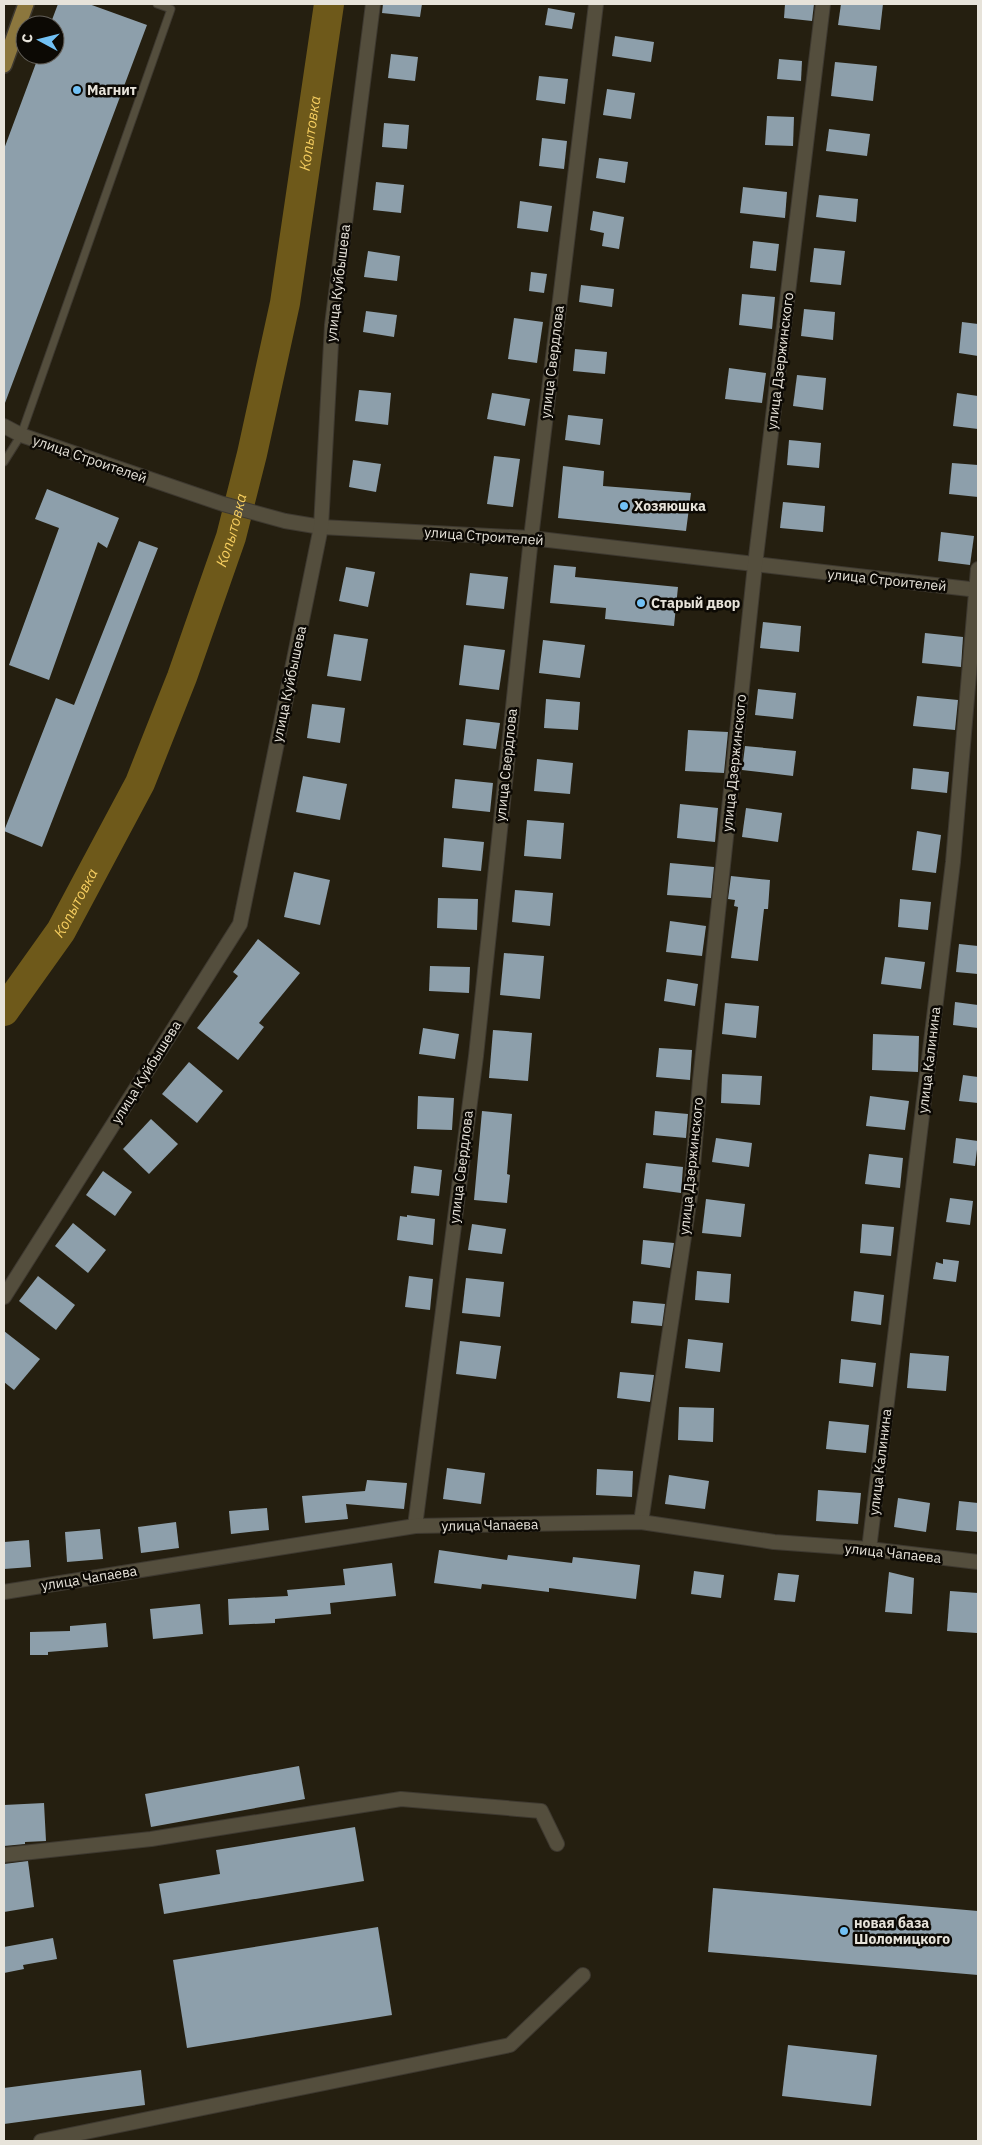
<svg xmlns="http://www.w3.org/2000/svg" width="982" height="2145" viewBox="0 0 982 2145" font-family="'IBM Plex Sans',sans-serif">
<style>
.lines{fill:none;stroke-linecap:round;stroke-linejoin:round}
.river{stroke:#6e591a;stroke-width:30}
.building{fill:#8d9fab}
.lane-casing{stroke:#3e3930;stroke-width:9}
.street-casing{stroke:#3e3930;stroke-width:16}
.primary-casing{stroke:#3e3930;stroke-width:18}
.lane{stroke:#544e3d;stroke-width:7}
.street{stroke:#544e3d;stroke-width:14}
.primary{stroke:#8c773e;stroke-width:15}
.poi-dot{fill:#72c1f5;stroke:#0c0904;stroke-width:2}
.labels{text-anchor:middle;stroke-width:5;stroke-linejoin:round;paint-order:stroke}
.poi-label{font-size:14px;font-weight:bold;fill:#e7e3da;stroke:#0c0904;text-anchor:start}
.street-label{font-size:14px;fill:#e7e3da;stroke:#0c0904}
.water-label{font-size:15px;font-style:italic;fill:#f5cd5f;stroke:#0c0904}
</style>
<rect width="100%" height="100%" fill="#251f10"/>
<g class="lines">
<path class="river" id="s1" d="M4,1011l57,-80 79,-148 42,-106 49,-140 21,-83 33,-151 44,-299"/>
</g>
<g class="building">
<polygon points="58,4 89,4 147,25 5,403 4,149 39,55 55,55 55,25 50,25"/>
<polygon points="383,4 422,4 420,17 382,13"/>
<polygon points="785,4 814,4 812,21 784,18"/>
<polygon points="841,4 883,4 880,30 838,25"/>
<polygon points="548,8 575,13 572,29 545,25"/>
<polygon points="615,36 654,42 651,62 612,56"/>
<polygon points="391,54 418,57 415,81 388,78"/>
<polygon points="779,59 802,61 801,81 777,79"/>
<polygon points="835,62 877,66 873,101 831,96"/>
<polygon points="539,76 568,79 565,104 536,100"/>
<polygon points="607,89 635,93 631,119 603,115"/>
<polygon points="767,116 794,117 793,146 765,145"/>
<polygon points="384,123 409,125 407,149 382,147"/>
<polygon points="829,129 870,134 867,156 826,151"/>
<polygon points="542,138 567,141 564,169 539,166"/>
<polygon points="599,158 628,162 625,183 596,178"/>
<polygon points="376,182 404,185 401,213 373,210"/>
<polygon points="743,187 787,192 785,218 740,213"/>
<polygon points="819,195 858,199 856,222 816,217"/>
<polygon points="520,201 552,206 548,232 517,228"/>
<polygon points="593,211 624,217 619,249 602,246 604,233 590,230"/>
<polygon points="753,241 779,244 776,271 750,268"/>
<polygon points="814,248 845,251 841,285 810,282"/>
<polygon points="368,251 400,256 397,281 364,277"/>
<polygon points="531,272 547,274 544,293 529,291"/>
<polygon points="581,285 614,289 612,307 579,302"/>
<polygon points="742,294 775,297 772,329 739,325"/>
<polygon points="804,309 835,312 833,340 801,336"/>
<polygon points="366,311 397,315 394,337 363,332"/>
<polygon points="514,318 543,322 537,363 508,359"/>
<polygon points="962,322 978,324 978,356 959,353"/>
<polygon points="575,349 607,352 605,374 573,371"/>
<polygon points="729,368 766,373 762,403 725,399"/>
<polygon points="797,375 826,378 823,410 793,406"/>
<polygon points="359,390 391,393 388,425 355,421"/>
<polygon points="492,393 530,399 525,426 487,419"/>
<polygon points="957,393 978,396 978,429 953,426"/>
<polygon points="568,415 603,419 600,445 565,440"/>
<polygon points="789,440 821,443 819,468 787,465"/>
<polygon points="494,456 520,459 513,507 487,504"/>
<polygon points="353,460 381,464 376,492 349,487"/>
<polygon points="952,463 978,465 978,497 949,494"/>
<polygon points="563,466 604,471 603,486 691,493 686,531 558,518"/>
<polygon points="47,489 119,518 107,548 98,542 49,680 9,665 59,528 35,519"/>
<polygon points="783,502 825,506 823,532 780,528"/>
<polygon points="941,532 974,536 970,565 938,561"/>
<polygon points="139,541 158,548 42,847 4,831 56,698 74,705"/>
<polygon points="554,565 576,567 575,577 678,587 674,626 605,619 606,608 550,603"/>
<polygon points="346,567 375,572 368,607 339,601"/>
<polygon points="470,573 508,577 504,609 466,605"/>
<polygon points="763,622 801,626 799,652 760,648"/>
<polygon points="925,633 963,637 961,667 922,663"/>
<polygon points="334,634 368,639 361,681 327,676"/>
<polygon points="543,640 585,645 580,678 539,673"/>
<polygon points="464,645 505,650 499,690 459,685"/>
<polygon points="758,689 796,693 793,719 755,715"/>
<polygon points="917,696 958,700 955,730 913,726"/>
<polygon points="546,699 580,702 578,730 544,728"/>
<polygon points="312,704 345,708 340,743 307,738"/>
<polygon points="466,719 500,723 496,749 463,745"/>
<polygon points="688,730 728,732 724,773 685,771"/>
<polygon points="745,746 796,751 793,776 742,770"/>
<polygon points="537,759 573,763 570,794 534,791"/>
<polygon points="913,768 949,772 947,793 911,789"/>
<polygon points="303,776 347,784 340,820 296,812"/>
<polygon points="455,779 493,783 490,812 452,808"/>
<polygon points="680,804 718,808 715,842 677,838"/>
<polygon points="746,808 782,813 778,842 742,837"/>
<polygon points="527,820 564,823 561,859 524,856"/>
<polygon points="917,831 941,835 936,873 912,870"/>
<polygon points="444,838 484,842 481,871 442,867"/>
<polygon points="670,863 714,867 711,898 667,895"/>
<polygon points="294,872 330,880 320,925 284,917"/>
<polygon points="731,876 770,880 768,909 764,909 758,961 731,958 738,907 734,906 735,900 728,899"/>
<polygon points="515,890 553,893 550,926 512,922"/>
<polygon points="438,898 478,899 477,930 437,928"/>
<polygon points="900,899 931,902 928,930 898,927"/>
<polygon points="670,921 706,926 702,956 666,952"/>
<polygon points="258,939 300,973 259,1023 264,1027 238,1060 197,1028 238,976 233,972"/>
<polygon points="959,944 978,946 978,974 956,972"/>
<polygon points="504,953 544,956 540,999 500,995"/>
<polygon points="885,957 925,962 921,989 881,984"/>
<polygon points="430,966 470,967 469,993 429,991"/>
<polygon points="667,979 698,984 695,1006 664,1001"/>
<polygon points="955,1002 978,1005 978,1028 953,1025"/>
<polygon points="725,1003 759,1006 756,1038 722,1034"/>
<polygon points="423,1028 459,1034 455,1059 419,1054"/>
<polygon points="493,1030 532,1033 528,1081 489,1078"/>
<polygon points="873,1034 919,1036 918,1072 872,1070"/>
<polygon points="659,1048 692,1050 690,1080 656,1077"/>
<polygon points="189,1062 223,1091 197,1123 162,1094"/>
<polygon points="722,1074 762,1076 760,1105 721,1103"/>
<polygon points="963,1075 978,1077 978,1103 959,1101"/>
<polygon points="418,1096 454,1098 452,1130 417,1129"/>
<polygon points="870,1096 909,1101 905,1130 866,1126"/>
<polygon points="482,1111 512,1114 507,1174 510,1175 507,1203 474,1200"/>
<polygon points="655,1111 688,1114 686,1138 653,1135"/>
<polygon points="151,1119 178,1144 149,1174 123,1149"/>
<polygon points="716,1138 752,1143 749,1167 712,1162"/>
<polygon points="956,1138 978,1141 975,1166 953,1163"/>
<polygon points="869,1154 903,1158 900,1188 865,1184"/>
<polygon points="646,1163 683,1167 681,1193 643,1188"/>
<polygon points="414,1166 442,1170 439,1196 411,1193"/>
<polygon points="103,1171 132,1192 115,1216 86,1195"/>
<polygon points="950,1198 973,1201 970,1225 946,1222"/>
<polygon points="706,1199 745,1204 741,1237 702,1233"/>
<polygon points="407,1215 435,1219 433,1245 397,1240 400,1216 407,1217"/>
<polygon points="73,1223 106,1250 88,1273 55,1246"/>
<polygon points="472,1224 506,1229 502,1254 468,1250"/>
<polygon points="862,1224 894,1227 891,1256 860,1253"/>
<polygon points="643,1240 674,1243 670,1268 641,1264"/>
<polygon points="943,1259 959,1261 956,1282 933,1279 936,1262 943,1264"/>
<polygon points="697,1271 731,1274 729,1303 695,1300"/>
<polygon points="38,1276 75,1305 56,1330 19,1301"/>
<polygon points="409,1276 433,1279 430,1310 405,1307"/>
<polygon points="466,1278 504,1282 500,1317 462,1313"/>
<polygon points="854,1291 884,1295 881,1325 851,1321"/>
<polygon points="633,1301 665,1304 662,1326 631,1323"/>
<polygon points="4,1331 40,1359 14,1390 4,1382"/>
<polygon points="688,1339 723,1343 720,1372 685,1368"/>
<polygon points="460,1341 501,1346 496,1379 456,1374"/>
<polygon points="910,1353 949,1356 946,1391 907,1388"/>
<polygon points="841,1359 876,1363 873,1387 839,1383"/>
<polygon points="620,1372 654,1375 650,1402 617,1398"/>
<polygon points="679,1407 714,1408 713,1442 678,1440"/>
<polygon points="829,1421 869,1425 866,1453 826,1449"/>
<polygon points="447,1468 485,1473 481,1504 443,1499"/>
<polygon points="597,1469 633,1471 632,1497 596,1495"/>
<polygon points="669,1475 709,1481 705,1509 665,1504"/>
<polygon points="367,1480 407,1483 404,1509 346,1504 348,1519 305,1523 302,1496 365,1491"/>
<polygon points="818,1490 861,1493 858,1524 816,1521"/>
<polygon points="898,1498 930,1503 926,1532 894,1527"/>
<polygon points="959,1501 978,1503 978,1532 956,1530"/>
<polygon points="267,1508 269,1530 231,1534 229,1511"/>
<polygon points="176,1522 179,1548 141,1553 138,1527"/>
<polygon points="100,1529 103,1559 67,1562 65,1532"/>
<polygon points="29,1540 31,1567 4,1569 4,1542"/>
<polygon points="439,1550 507,1560 508,1555 572,1563 573,1557 640,1565 636,1599 549,1588 549,1592 482,1584 481,1589 434,1583"/>
<polygon points="392,1563 396,1596 330,1603 331,1614 275,1619 275,1623 229,1625 228,1599 288,1596 287,1590 345,1585 343,1569"/>
<polygon points="694,1571 724,1575 721,1598 691,1594"/>
<polygon points="889,1572 914,1578 912,1614 885,1612"/>
<polygon points="778,1573 799,1575 795,1602 774,1600"/>
<polygon points="950,1591 978,1593 977,1633 947,1631"/>
<polygon points="200,1604 203,1634 153,1639 150,1609"/>
<polygon points="106,1623 108,1647 48,1652 48,1655 30,1655 30,1632 70,1631 70,1626"/>
<polygon points="299,1766 305,1799 151,1827 145,1794"/>
<polygon points="44,1803 46,1841 25,1842 25,1844 4,1846 4,1805"/>
<polygon points="355,1827 364,1881 164,1914 159,1884 220,1874 216,1850"/>
<polygon points="28,1861 34,1907 4,1912 4,1864"/>
<polygon points="713,1888 978,1911 978,1975 708,1952"/>
<polygon points="378,1927 392,2015 187,2048 173,1960"/>
<polygon points="53,1938 57,1959 23,1965 24,1969 4,1973 4,1947"/>
<polygon points="788,2045 877,2055 871,2106 782,2096"/>
<polygon points="141,2070 145,2105 4,2124 4,2088"/>
</g>
<g class="lines">
<g class="lane-casing">
<polyline id="lane" points="4,462 21,435 171,9 157,4"/>
</g>
<g class="street-casing">
<g id="street">
<polyline points="4,426 21,435 223,504 285,521 321,527 531,538 978,590"/>
<polyline points="4,1297 240,924 321,527 332,325 373,4"/>
<polyline points="641,1522 691,1190 700,1081 755,565 823,4"/>
<polyline points="415,1526 476,1056 531,538 596,4"/>
<polyline points="869,1549 953,862 978,569"/>
<polyline points="4,1592 415,1526 641,1522 774,1542 869,1549 978,1562"/>
<polyline points="4,1855 151,1839 401,1799 541,1811 557,1844"/>
<polyline points="41,2141 510,2045 583,1975"/>
</g>
</g>
<g class="primary-casing">
<polyline id="primary" points="4,65 26,4"/>
</g>
<use href="#lane" class="lane"/>
<use href="#street" class="street"/>
<use href="#primary" class="primary"/>
</g>
<g class="poi-dot">
<circle cx="77" cy="90" r="5"/>
<circle cx="624" cy="506" r="5"/>
<circle cx="641" cy="603" r="5"/>
<circle cx="844" cy="1931" r="5"/>
</g>
<g class="labels">
<g class="poi-label">
<text x="87" y="95">Магнит</text>
<text x="634" y="511">Хозяюшка</text>
<text x="651" y="608">Старый двор</text>
<text x="854" y="1928">новая база<tspan x="854" dy="16">Шоломицкого</tspan></text>
</g>
<g class="street-label">
<text transform="translate(338 283) rotate(-83)" y="5">улица Куйбышева</text>
<text transform="translate(780 361) rotate(-83)" y="5">улица Дзержинского</text>
<text transform="translate(552 362) rotate(-83)" y="5">улица Свердлова</text>
<text transform="translate(90 459) rotate(19)" y="5">улица Строителей</text>
<text transform="translate(484 536) rotate(4)" y="5">улица Строителей</text>
<text transform="translate(887 580) rotate(6)" y="5">улица Строителей</text>
<text transform="translate(289 684) rotate(-78)" y="5">улица Куйбышева</text>
<text transform="translate(734 763) rotate(-84)" y="5">улица Дзержинского</text>
<text transform="translate(506 765) rotate(-84)" y="5">улица Свердлова</text>
<text transform="translate(929 1060) rotate(-83)" y="5">улица Калинина</text>
<text transform="translate(146 1072) rotate(-58)" y="5">улица Куйбышева</text>
<text transform="translate(691 1166) rotate(-84)" y="5">улица Дзержинского</text>
<text transform="translate(461 1167) rotate(-83)" y="5">улица Свердлова</text>
<text transform="translate(880 1462) rotate(-83)" y="5">улица Калинина</text>
<text transform="translate(490 1525) rotate(-1)" y="5">улица Чапаева</text>
<text transform="translate(893 1553) rotate(6)" y="5">улица Чапаева</text>
<text transform="translate(89 1578) rotate(-9)" y="5">улица Чапаева</text>
</g>
<g class="water-label">
<text dy="5" stroke="none"><textPath href="#s1" startOffset="940">Копытовка</textPath></text>
<text dy="5" stroke="none"><textPath href="#s1" startOffset="535">Копытовка</textPath></text>
<text dy="5" stroke="none"><textPath href="#s1" startOffset="130">Копытовка</textPath></text>
</g>
</g>
<rect width="982" height="2145" fill="none" stroke="#e7e3da" stroke-width="10"/>
<g transform="translate(40 40) rotate(277)"><circle r="24" fill="#0c0904" stroke="#64605a"/>
<path d="M0-4L9 19L0 12L-9 19Z" fill="#72c1f5"/>
<text y="-8" font-size="14" font-weight="bold" text-anchor="middle" fill="#e7e3da">С</text>
</g>
</svg>
